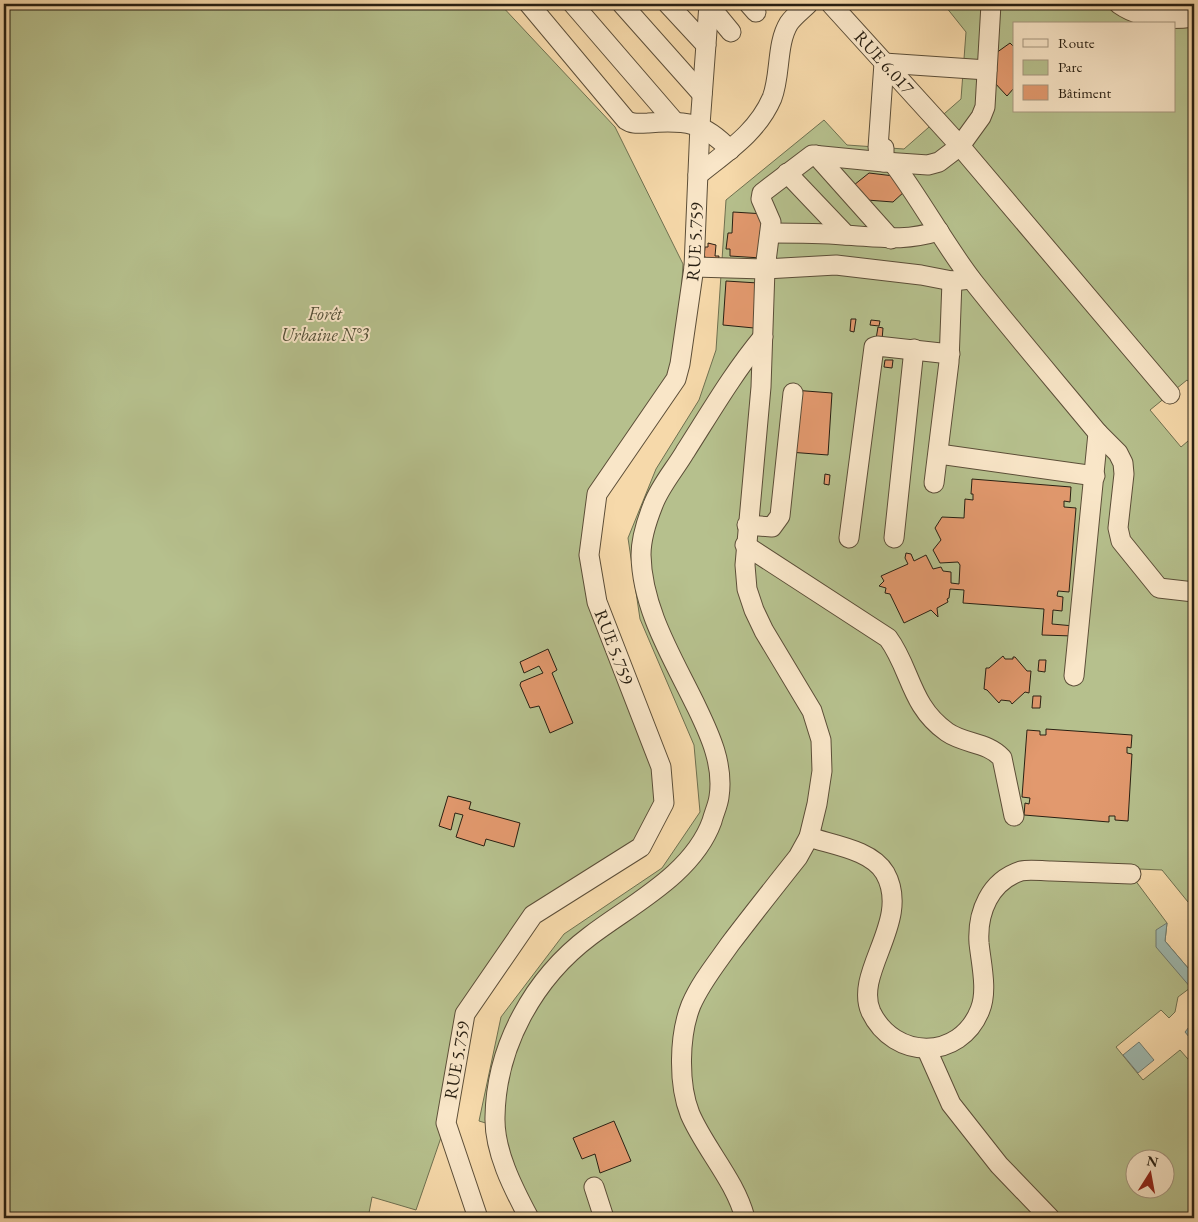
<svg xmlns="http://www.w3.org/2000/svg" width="1198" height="1222" viewBox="0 0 1198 1222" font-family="'EB Garamond',serif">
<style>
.green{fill:#b6c08d;stroke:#6f7050;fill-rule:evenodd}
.water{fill:#9eb9b0;stroke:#6f7b71}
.building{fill:#e2996e;stroke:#281f12}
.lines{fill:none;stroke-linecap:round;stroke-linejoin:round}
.minor-casing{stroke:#5c4e38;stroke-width:21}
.minor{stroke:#f9e6c8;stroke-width:19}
.labels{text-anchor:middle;stroke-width:4;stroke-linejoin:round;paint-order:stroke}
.street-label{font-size:18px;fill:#281f12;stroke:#f9e6c8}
.park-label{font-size:18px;font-style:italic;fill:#534f37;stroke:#f9e6c8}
</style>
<rect width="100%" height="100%" fill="#f6d9aa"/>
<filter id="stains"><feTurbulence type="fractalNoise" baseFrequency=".004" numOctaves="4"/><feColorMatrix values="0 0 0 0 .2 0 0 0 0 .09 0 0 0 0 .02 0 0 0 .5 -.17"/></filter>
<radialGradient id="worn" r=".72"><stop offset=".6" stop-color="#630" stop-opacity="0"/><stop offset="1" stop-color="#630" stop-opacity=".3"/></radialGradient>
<g class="green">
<polygon points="4,4 500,4 615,127 683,264 676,379 597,494 589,555 664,803 641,847 533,915 465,1014 446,1123 416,1210 372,1197 368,1218 4,1218"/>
<path d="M949,4h245v384l-7,-8 -37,30 31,37 7,-6 6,7v164l-3,37 3,3v244l-6,6 -26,-32 -23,-1 -4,11 32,43 -2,18 29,34v10l-16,12 -3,15 -6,6 -8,-8 -45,37 27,33 37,-30 14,16v152h-682l-4,-4 10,-2 -29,-88 -10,-3 22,-104 63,-83 98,-66 38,-56 -6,-67 -54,-126 -12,-81 28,-69 43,-69 17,-50 10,-150 98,-80 23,25 57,4 57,-50 5,-67 -20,-25zM1014,24h160v87h-160zM1136,1160h30v30h-30z"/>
</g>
<g class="water">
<polygon points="1167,923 1165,941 1194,975 1194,985 1191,988 1156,947 1156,930"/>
<polygon points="1194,1007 1194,1043 1185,1032 1189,1027 1190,1010"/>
<polygon points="1139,1042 1154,1060 1138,1073 1123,1055"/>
</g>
<g class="building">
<polygon points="1010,43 1014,47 1014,88 1007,96 993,81 996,53"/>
<polygon points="869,173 894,176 905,191 893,202 867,200 854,185"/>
<polygon points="733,212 765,214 761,258 730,256 730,249 726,249 728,233 732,233"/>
<polygon points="708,243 716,245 715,256 719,256 718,261 709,260 704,256 705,247 708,247"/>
<polygon points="726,281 758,283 754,328 723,325"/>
<polygon points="851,319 856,319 854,332 850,331"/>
<polygon points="871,320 880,321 879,326 870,325"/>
<polygon points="878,327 883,328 882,340 876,339"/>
<polygon points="885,360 893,360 892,368 884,367"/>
<polygon points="793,390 832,393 828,455 789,452"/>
<polygon points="825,474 830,475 829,485 824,484"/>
<polygon points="972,479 1071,487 1070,502 1064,501 1064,507 1076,508 1069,592 1058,591 1057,596 1063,597 1062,611 1053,610 1052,624 1074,626 1073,636 1042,635 1044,609 963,603 964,590 950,589 949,598 947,599 948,602 937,608 938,617 931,610 904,623 890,594 885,593 886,588 879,586 884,581 881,576 908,564 905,558 906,553 911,554 914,561 926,555 933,569 941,567 943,571 951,572 951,583 959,584 960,565 958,562 940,563 933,550 941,540 935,528 942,517 964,518 965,499 973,500 973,494 971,494"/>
<polygon points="548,649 557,670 552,673 573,723 550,733 539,706 530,708 520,685 521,682 543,673 539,666 524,673 520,662"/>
<polygon points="1003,656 1005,659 1013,659 1013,657 1015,657 1027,671 1031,671 1029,693 1025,692 1012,704 1010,701 1001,700 999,703 987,690 984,689 986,668 989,668"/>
<polygon points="1039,660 1046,660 1045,672 1038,671"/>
<polygon points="1033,696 1041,696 1040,708 1032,708"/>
<polygon points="1046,729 1132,735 1131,748 1127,747 1127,753 1132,754 1128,821 1115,820 1115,816 1109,816 1109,822 1024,815 1025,803 1029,804 1030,798 1022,797 1027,730 1040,731 1040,735 1046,735"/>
<polygon points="448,796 471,802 469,809 520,823 514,847 486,839 484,846 456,837 463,815 455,813 451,830 439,826"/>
<polygon points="614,1121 631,1161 600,1173 595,1154 582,1159 573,1138"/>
</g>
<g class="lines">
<g class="minor-casing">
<g id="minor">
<path d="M529,4l97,116c7,5 14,3 22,3 37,-3 56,-1 82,27"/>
<polyline points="573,4 674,121"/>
<polyline points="622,4 702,94"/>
<polyline points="668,4 706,45"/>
<polyline points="708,4 731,32"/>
<polyline points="749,4 756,12"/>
<path id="s1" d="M831,4l129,142 210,248"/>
<path d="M1119,4c21,15 51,16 75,13"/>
<polyline points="878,148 884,63 987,70"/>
<polyline points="884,148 884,162 928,165 939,162 960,146 981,117 985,107 991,4"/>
<polyline points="816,155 891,239"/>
<polyline points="884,162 812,155 762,193 761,199 771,222 765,269 836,265 921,275 952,281 971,279"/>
<path d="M893,163c28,37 50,79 79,117 41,52 84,102 126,153l-24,243"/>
<polyline points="787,173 846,235"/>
<path d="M698,175c28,-23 59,-42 74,-77 9,-23 4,-54 17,-75 5,-7 13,-13 19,-19"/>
<path d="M770,233c24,0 49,0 73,2 38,2 59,7 96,-4"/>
<path d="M694,267l71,2 -4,118 -16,178 2,24 7,21 10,21 48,80 9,29 1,31 -5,33 -8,33 -11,20c-23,29 -46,58 -68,87 -14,20 -29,38 -39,61 -12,30 -13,79 -1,109 15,35 45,66 55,104"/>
<polyline points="1098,433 1118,453 1123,463 1124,474 1118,528 1121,541 1159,588 1194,592"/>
<polyline points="939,454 1095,476"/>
<polyline points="934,483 949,362 952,281"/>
<polyline points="747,525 772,527 780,516 793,393"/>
<polyline points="849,538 874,347 877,346 950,354"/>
<polyline points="894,538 914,349"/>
<path d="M745,545l143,93c23,31 22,68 59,94 17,12 41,10 55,26l12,58"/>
<path d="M809,837c24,8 63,13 76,36 27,48 -32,99 -14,139 23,48 89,49 109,-2 8,-19 1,-47 -1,-67 -2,-31 11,-62 42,-72 9,-2 21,0 30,0 27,1 53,2 80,3"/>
<polyline points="927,1050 951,1104 999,1165 1050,1218"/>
<polyline points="594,1187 604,1218"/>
<path id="s2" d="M478,1218l-32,-95 19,-109 68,-99 108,-68 23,-44 -3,-36 -64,-165 -8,-47 8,-61 79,-115 4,-15 14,-97 6,-142 9,-121"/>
<path d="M529,1218c-16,-30 -35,-67 -34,-101 1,-71 39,-139 95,-181 42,-32 103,-62 122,-115 2,-8 6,-16 7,-24 5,-32 -9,-62 -22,-89 -23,-48 -55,-98 -56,-153 0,-16 6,-35 12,-50 7,-19 22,-36 32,-53 25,-39 48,-79 78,-115"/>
</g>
</g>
<use href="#minor" class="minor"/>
</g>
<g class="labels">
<g class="street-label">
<text dy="6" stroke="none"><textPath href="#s1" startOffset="79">RUE 6.017</textPath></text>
<text dy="6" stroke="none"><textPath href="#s2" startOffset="1109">RUE 5.759</textPath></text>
<text transform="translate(614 647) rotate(69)" y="6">RUE 5.759</text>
<text dy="6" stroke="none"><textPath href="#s2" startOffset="164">RUE 5.759</textPath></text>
</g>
<g class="park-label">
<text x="325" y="320">Forêt<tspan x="325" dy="21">Urbaine N°3</tspan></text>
</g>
</g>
<rect width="1198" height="1222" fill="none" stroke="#f6d9aa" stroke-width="20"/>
<rect x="5" y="5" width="1188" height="1212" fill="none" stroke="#281f12" stroke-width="2.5"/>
<rect x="10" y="10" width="1178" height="1202" fill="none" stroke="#281f12"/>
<rect x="1013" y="22" width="162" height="90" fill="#f9e6c8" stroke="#a5967f"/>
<rect x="1023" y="39" width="25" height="8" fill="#f9e6c8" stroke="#a5967f"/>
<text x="1058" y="48" font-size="15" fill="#281f12">Route</text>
<rect x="1023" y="60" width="25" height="15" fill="#b6c08d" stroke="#a5967f"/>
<text x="1058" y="72" font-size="15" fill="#281f12">Parc</text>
<rect x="1023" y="85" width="25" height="15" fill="#e2996e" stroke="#a5967f"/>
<text x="1058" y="98" font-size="15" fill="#281f12">Bâtiment</text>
<g transform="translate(1150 1174) rotate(11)"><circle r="24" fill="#f9e6c8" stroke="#a5967f"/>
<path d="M0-4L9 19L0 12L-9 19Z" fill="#8f2418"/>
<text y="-8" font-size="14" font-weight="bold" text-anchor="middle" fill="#281f12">N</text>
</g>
<rect width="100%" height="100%" filter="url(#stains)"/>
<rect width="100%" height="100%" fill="url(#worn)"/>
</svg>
